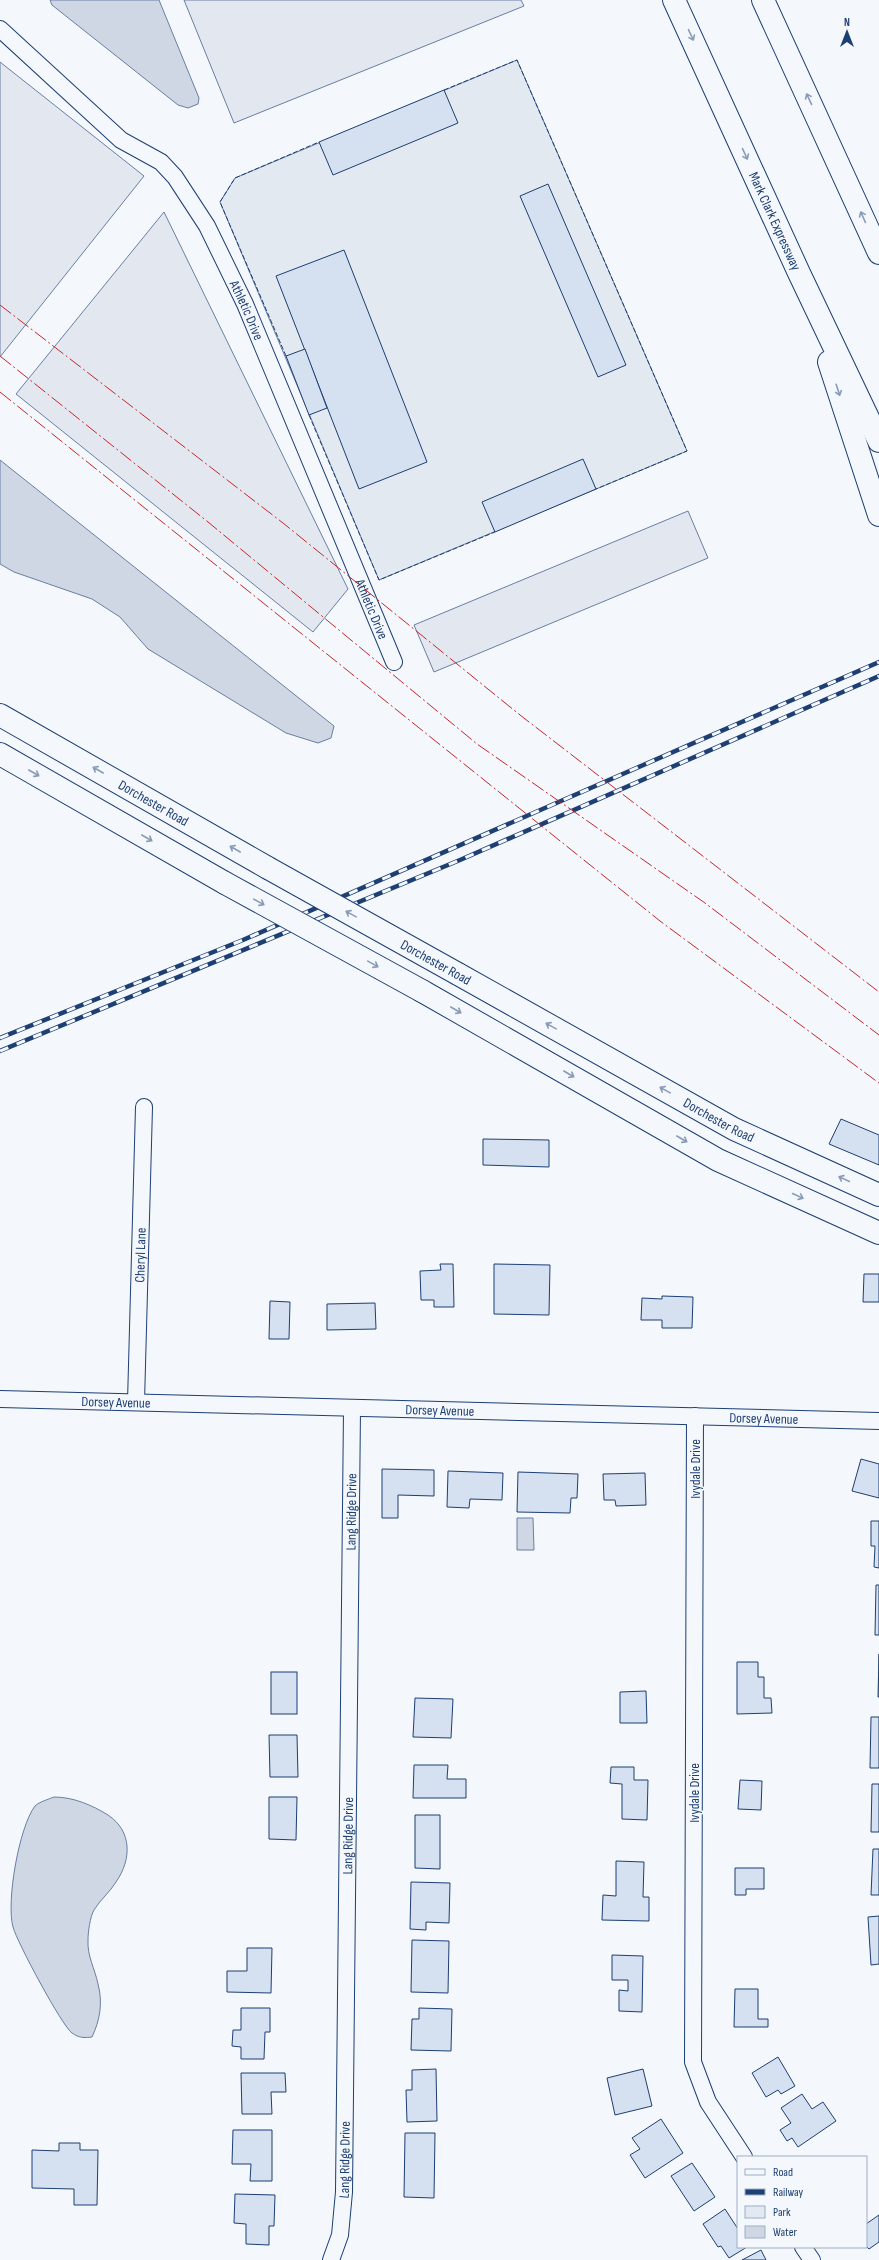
<svg xmlns="http://www.w3.org/2000/svg" width="879" height="2260" viewBox="0 0 879 2260" font-family="'Sofia Sans Condensed',sans-serif">
<style>
.green{fill:#e3e9f0;stroke:#687fa3}
.parking{fill:#e3e8f0;stroke:#687fa3}
.water{fill:#cfd7e4;stroke:#687fa3}
.building{fill:#d5e0f0;stroke:#1d3f73}
.lines{fill:none;stroke-linecap:round;stroke-linejoin:round}
.street-casing{stroke:#1d3f73;stroke-width:18}
.primary-casing{stroke:#1d3f73;stroke-width:24}
.highway-casing{stroke:#1d3f73;stroke-width:24}
.street{stroke:#f4f7fb;stroke-width:16}
.primary{stroke:#f4f7fb;stroke-width:22}
.highway{stroke:#f4f7fb;stroke-width:22}
.rail-casing{stroke:#1d3f73;stroke-width:4.5}
.rail{stroke:#f4f7fb;stroke-width:3;stroke-dasharray:9;stroke-linecap:butt}
.primary-bridge-casing{stroke:#1d3f73;stroke-width:24;stroke-linecap:butt}
.primary-bridge{stroke:#f4f7fb;stroke-width:22}
.fence{stroke:#1d3f73;stroke-width:1;stroke-dasharray:5 2;stroke-linecap:butt}
.power{stroke:#c62828;stroke-width:1;stroke-dasharray:14 3 2 3;stroke-linecap:butt}
.oneway{stroke:#889bb7}
.labels{text-anchor:middle;stroke-width:3;stroke-linejoin:round;paint-order:stroke}
.street-label{font-size:14px;fill:#1d3f73;stroke:#f4f7fb}
</style>
<rect width="100%" height="100%" fill="#f4f7fb"/>
<polygon class="green" points="517,60 687,451 379,580 220,202 235,178"/>
<g class="parking">
<polygon points="184,0 521,0 524,6 234,123"/>
<polygon points="0,62 144,176 0,357"/>
<polygon points="164,212 348,589 313,632 16,394"/>
<polygon points="688,511 708,558 434,672 414,625"/>
</g>
<g class="water">
<polygon points="50,0 159,0 199,98 198,104 188,108 178,105 52,5"/>
<polygon points="0,460 334,726 331,738 318,743 286,733 148,649 120,617 92,599 14,572 0,564"/>
<polygon points="517,1518 533,1518 534,1550 517,1550"/>
<path d="M54,1797c19,0 38,8 54,18 24,16 24,44 8,67 -6,10 -16,18 -22,28 -4,7 -6,22 -6,30 -1,16 7,29 10,44 5,19 2,36 -6,53 -8,1 -13,1 -20,-4 -10,-7 -55,-91 -59,-106 -7,-25 6,-100 22,-121 4,-4 14,-7 19,-9z"/>
</g>
<g class="building">
<polygon points="444,90 458,123 333,175 319,142"/>
<polygon points="548,184 626,365 598,377 520,196"/>
<polygon points="344,250 427,462 359,489 276,276"/>
<polygon points="305,349 327,408 309,415 286,356"/>
<polygon points="583,459 596,489 495,532 482,502"/>
<polygon points="841,1119 879,1135 879,1165 829,1144"/>
<polygon points="483,1139 549,1140 549,1167 483,1165"/>
<polygon points="440,1264 453,1264 454,1307 434,1307 434,1300 421,1300 420,1271 441,1270"/>
<polygon points="494,1264 550,1265 549,1315 494,1314"/>
<polygon points="864,1274 879,1274 879,1302 863,1302"/>
<polygon points="662,1296 693,1297 692,1328 662,1328 662,1320 641,1320 642,1298 662,1299"/>
<polygon points="270,1301 290,1302 289,1339 269,1339"/>
<polygon points="375,1303 376,1329 327,1330 327,1304"/>
<polygon points="861,1459 879,1464 879,1498 852,1491"/>
<polygon points="382,1469 434,1470 434,1496 398,1495 398,1518 382,1518"/>
<polygon points="448,1471 503,1473 502,1500 470,1499 469,1508 447,1507"/>
<polygon points="518,1472 578,1474 577,1498 571,1498 570,1513 517,1512"/>
<polygon points="645,1473 646,1505 616,1506 615,1500 604,1500 603,1474"/>
<polygon points="871,1521 879,1521 879,1568 874,1567 875,1546 871,1546"/>
<polygon points="876,1585 879,1585 879,1635 875,1635"/>
<polygon points="879,1654 879,1697 878,1697"/>
<polygon points="737,1662 758,1662 758,1677 764,1677 764,1698 771,1698 772,1713 737,1714"/>
<rect x="271" y="1672" width="26" height="42"/>
<polygon points="646,1691 647,1723 620,1723 620,1692"/>
<polygon points="415,1698 453,1699 451,1738 413,1737"/>
<polygon points="871,1717 879,1717 879,1768 870,1768"/>
<polygon points="269,1735 297,1735 298,1777 270,1777"/>
<polygon points="414,1765 448,1765 447,1779 466,1779 466,1798 413,1798"/>
<polygon points="611,1767 634,1767 634,1780 648,1780 647,1820 622,1819 622,1784 610,1783"/>
<polygon points="740,1780 762,1781 761,1810 738,1809"/>
<polygon points="872,1784 879,1784 879,1832 871,1832"/>
<polygon points="269,1797 297,1797 296,1840 269,1839"/>
<polygon points="415,1815 440,1815 440,1869 415,1868"/>
<polygon points="873,1849 879,1849 879,1895 871,1895"/>
<polygon points="616,1861 644,1862 643,1897 649,1897 649,1921 602,1920 603,1895 616,1896"/>
<polygon points="735,1868 764,1868 764,1889 746,1889 746,1895 735,1895"/>
<polygon points="411,1882 450,1883 449,1923 426,1922 426,1930 410,1929"/>
<polygon points="879,1916 879,1964 871,1965 868,1917"/>
<polygon points="412,1940 449,1941 448,1993 411,1992"/>
<polygon points="247,1948 272,1948 271,1993 227,1992 227,1971 247,1971"/>
<polygon points="612,1955 643,1956 642,2012 619,2011 619,1990 628,1991 628,1980 612,1980"/>
<polygon points="735,1989 758,1989 758,2019 768,2019 768,2027 734,2027"/>
<polygon points="241,2008 270,2008 270,2032 265,2032 264,2059 241,2059 241,2047 232,2046 233,2030 241,2030"/>
<polygon points="419,2008 452,2009 451,2051 411,2050 412,2019 419,2019"/>
<polygon points="778,2057 795,2086 781,2094 778,2090 766,2097 752,2073"/>
<polygon points="436,2069 437,2121 407,2122 406,2090 412,2090 412,2070"/>
<polygon points="643,2069 652,2106 615,2115 607,2078"/>
<polygon points="241,2073 285,2073 286,2092 271,2092 272,2114 242,2114"/>
<polygon points="802,2094 812,2109 823,2102 836,2121 798,2147 792,2138 787,2141 780,2130 791,2123 781,2108"/>
<polygon points="661,2119 683,2153 645,2178 630,2155 640,2149 632,2138"/>
<polygon points="233,2130 272,2130 272,2181 250,2181 251,2164 232,2164"/>
<polygon points="405,2133 435,2133 434,2198 404,2197"/>
<polygon points="59,2143 80,2143 80,2150 98,2150 97,2205 74,2205 74,2189 32,2188 32,2150 59,2151"/>
<polygon points="692,2163 715,2197 694,2211 671,2176"/>
<polygon points="235,2194 275,2195 274,2226 269,2226 269,2245 246,2244 246,2224 234,2223"/>
<polygon points="725,2209 738,2229 738,2247 747,2247 729,2258 721,2246 718,2247 703,2224"/>
<polygon points="879,2215 879,2242 869,2249 866,2246 866,2224"/>
<polygon points="761,2250 766,2260 742,2260"/>
</g>
<g class="lines">
<g class="street-casing">
<g id="street">
<path id="s1" d="M0,29l121,111 40,22 14,15 32,49 38,78 149,358"/>
<path id="s2" d="M0,1399l879,22"/>
<path id="s3" d="M136,1402l8,-295"/>
<polyline points="695,1416 693,2062 708,2102 744,2157"/>
<polyline points="803,2247 812,2260"/>
<path id="s4" d="M331,2260l9,-25 4,-43 8,-783"/>
</g>
</g>
<g class="primary-casing">
<g id="primary">
<path id="s5" d="M0,715l268,153"/>
<polyline points="0,754 225,883"/>
<path id="s6" d="M458,974l276,155 145,66"/>
<polyline points="422,991 718,1160 879,1233"/>
</g>
</g>
<g class="highway-casing">
<g id="highway">
<path id="s7" d="M674,0l125,273 80,168"/>
<polyline points="763,0 879,253"/>
<polyline points="829,362 879,515"/>
</g>
</g>
<use href="#street" class="street"/>
<use href="#primary" class="primary"/>
<use href="#highway" class="highway"/>
<g class="rail-casing">
<g id="rail">
<polyline points="0,1038 243,940 879,662"/>
<polyline points="0,1051 460,860 879,676"/>
</g>
</g>
<use href="#rail" class="rail"/>
<g class="primary-bridge-casing">
<g id="primary-bridge">
<polyline points="268,868 458,974"/>
<polyline points="225,883 422,991"/>
</g>
</g>
<use href="#primary-bridge" class="primary-bridge"/>
<g class="fence">
<polyline points="444,90 517,60 687,451 596,489"/>
<polyline points="286,356 220,202 235,178 319,142"/>
<polyline points="309,415 379,580 495,532"/>
</g>
<g class="power">
<polyline points="0,305 283,523 520,715 879,992"/>
<polyline points="0,356 208,522 477,744 705,903 879,1035"/>
<polyline points="0,392 660,921 879,1083"/>
</g>
</g>
<defs><path id="oneway-shaft" d="M-6 0H5M1.5-3L5.5 0L1.5 3" fill="none" stroke-width="1.6" stroke-linecap="round" stroke-linejoin="round"/></defs>
<g class="oneway">
<use href="#oneway-shaft" transform="translate(691 35) rotate(65)"/>
<use href="#oneway-shaft" transform="translate(809 99) rotate(-115)"/>
<use href="#oneway-shaft" transform="translate(745 154) rotate(65)"/>
<use href="#oneway-shaft" transform="translate(863 217) rotate(-114)"/>
<use href="#oneway-shaft" transform="translate(838 390) rotate(72)"/>
<use href="#oneway-shaft" transform="translate(98 770) rotate(-150)"/>
<use href="#oneway-shaft" transform="translate(34 773) rotate(30)"/>
<use href="#oneway-shaft" transform="translate(147 838) rotate(30)"/>
<use href="#oneway-shaft" transform="translate(235 849) rotate(-150)"/>
<use href="#oneway-shaft" transform="translate(259 902) rotate(29)"/>
<use href="#oneway-shaft" transform="translate(351 914) rotate(-151)"/>
<use href="#oneway-shaft" transform="translate(373 964) rotate(29)"/>
<use href="#oneway-shaft" transform="translate(456 1010) rotate(30)"/>
<use href="#oneway-shaft" transform="translate(551 1026) rotate(-151)"/>
<use href="#oneway-shaft" transform="translate(569 1074) rotate(30)"/>
<use href="#oneway-shaft" transform="translate(665 1090) rotate(-151)"/>
<use href="#oneway-shaft" transform="translate(682 1139) rotate(30)"/>
<use href="#oneway-shaft" transform="translate(844 1179) rotate(-155)"/>
<use href="#oneway-shaft" transform="translate(798 1196) rotate(25)"/>
</g>
<g class="labels">
<g class="street-label">
<text dy="5" stroke="none"><textPath href="#s7" startOffset="243">Mark Clark Expressway</textPath></text>
<text dy="5" stroke="none"><textPath href="#s1" startOffset="382">Athletic Drive</textPath></text>
<text dy="5" stroke="none"><textPath href="#s1" startOffset="706">Athletic Drive</textPath></text>
<text dy="5" stroke="none"><textPath href="#s5" startOffset="177">Dorchester Road</textPath></text>
<text transform="translate(436 962) rotate(29)" y="5">Dorchester Road</text>
<text dy="5" stroke="none"><textPath href="#s6" startOffset="299">Dorchester Road</textPath></text>
<text dy="5" stroke="none"><textPath href="#s3" startOffset="147">Cheryl Lane</textPath></text>
<text dy="5" stroke="none"><textPath href="#s2" startOffset="116">Dorsey Avenue</textPath></text>
<text dy="5" stroke="none"><textPath href="#s2" startOffset="440">Dorsey Avenue</textPath></text>
<text dy="5" stroke="none"><textPath href="#s2" startOffset="764">Dorsey Avenue</textPath></text>
<text transform="translate(695 1469) rotate(-90)" y="5">Ivydale Drive</text>
<text dy="5" stroke="none"><textPath href="#s4" startOffset="750">Lang Ridge Drive</textPath></text>
<text transform="translate(694 1793) rotate(-90)" y="5">Ivydale Drive</text>
<text dy="5" stroke="none"><textPath href="#s4" startOffset="426">Lang Ridge Drive</textPath></text>
<text dy="5" stroke="none"><textPath href="#s4" startOffset="102">Lang Ridge Drive</textPath></text>
</g>
</g>
<rect x="737" y="2156" width="130" height="92" fill="#f4f7fb" stroke="#9eadc5"/>
<rect x="745" y="2169" width="20" height="6" fill="#f4f7fb" stroke="#9eadc5"/>
<text x="773" y="2176" font-size="12" fill="#1d3f73">Road</text>
<rect x="745" y="2189" width="20" height="6" fill="#1d3f73" stroke="#9eadc5"/>
<text x="773" y="2196" font-size="12" fill="#1d3f73">Railway</text>
<rect x="745" y="2206" width="20" height="12" fill="#e3e9f0" stroke="#9eadc5"/>
<text x="773" y="2216" font-size="12" fill="#1d3f73">Park</text>
<rect x="745" y="2226" width="20" height="12" fill="#cfd7e4" stroke="#9eadc5"/>
<text x="773" y="2236" font-size="12" fill="#1d3f73">Water</text>
<g transform="translate(847 32)" stroke="#f4f7fb" stroke-width="3" paint-order="stroke">
<path d="M0-3L7 15L0 10L-7 15Z" fill="#1d3f73"/>
<text y="-6" font-size="11" font-weight="bold" text-anchor="middle" fill="#1d3f73">N</text>
</g>
</svg>
